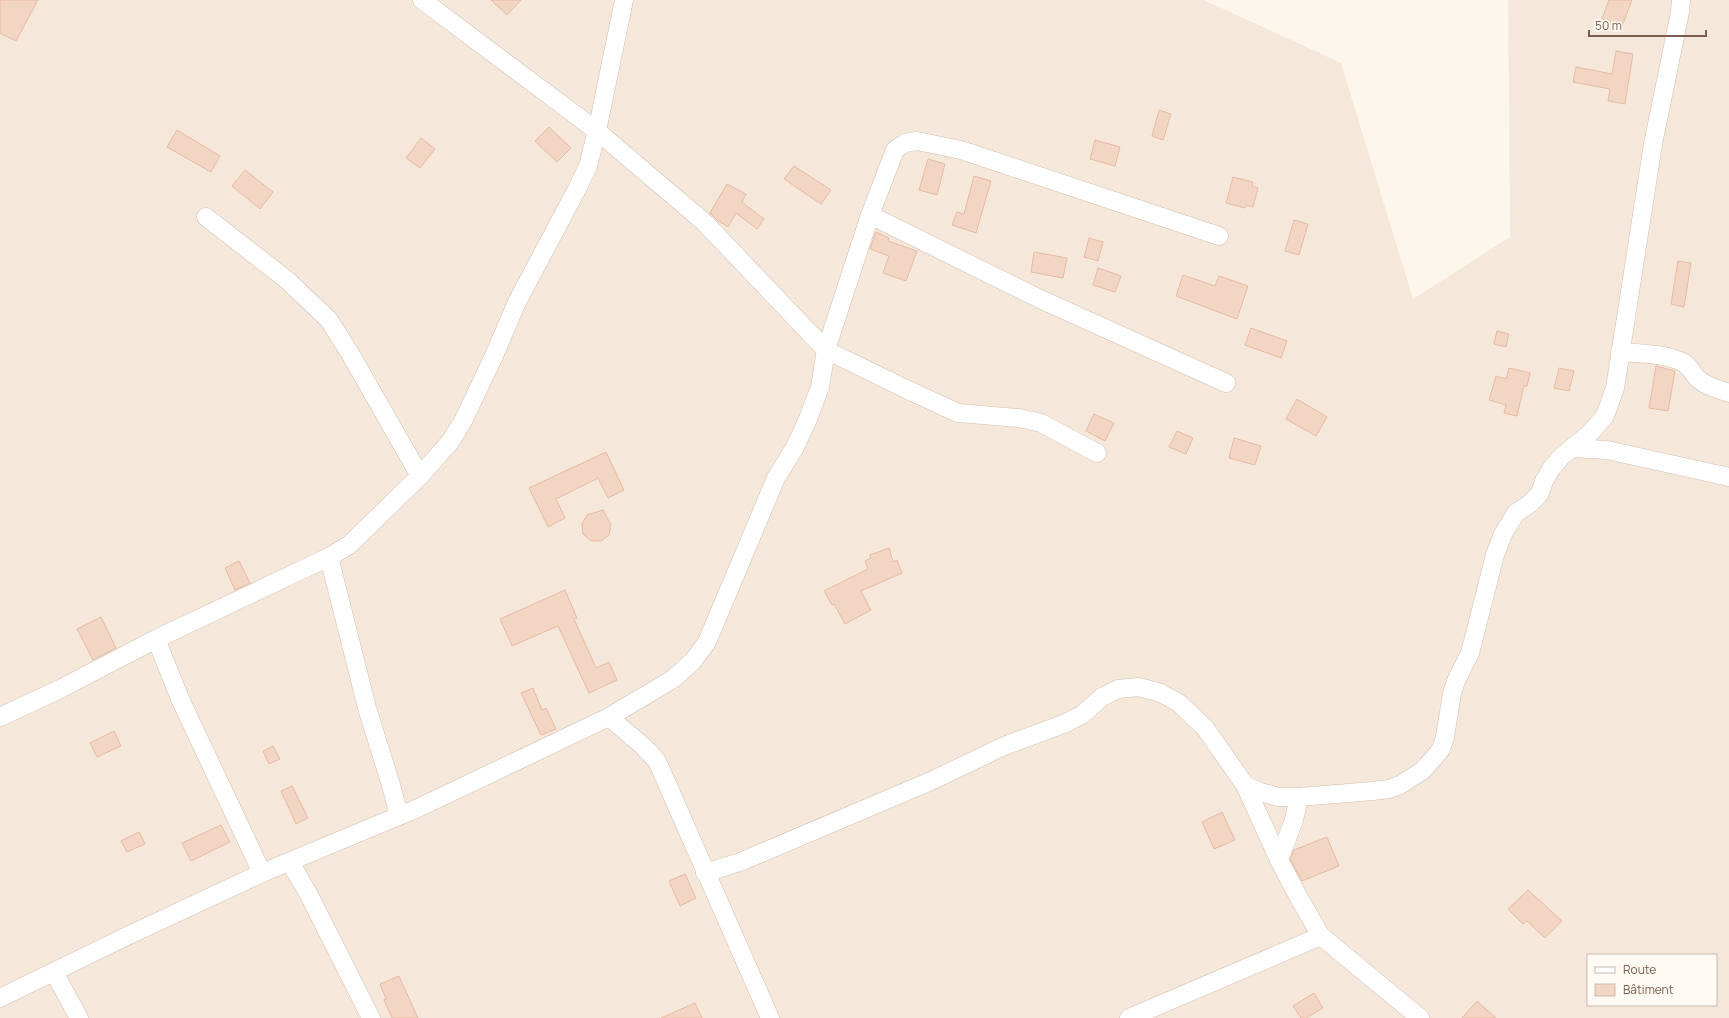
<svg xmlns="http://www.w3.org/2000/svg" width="1729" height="1018" viewBox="0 0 1729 1018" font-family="Manrope,sans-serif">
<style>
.residential{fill:#f5e8da;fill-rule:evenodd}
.building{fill:#f3d5c3;stroke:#e6bba3}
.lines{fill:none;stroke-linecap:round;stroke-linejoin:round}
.minor-casing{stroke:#d1beb0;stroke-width:19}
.minor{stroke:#fff;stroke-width:18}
</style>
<rect width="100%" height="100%" fill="#fdf6ec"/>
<path class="residential" d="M0,0h1204l137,63 72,236 97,-62 -2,-237h221v1018h-1729zM1588,955h128v50h-128z"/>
<g class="building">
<polygon points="0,0 38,0 16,41 0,33"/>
<polygon points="491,0 521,0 507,15"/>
<polygon points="1609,0 1632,0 1622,26 1602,19"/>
<polygon points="1616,51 1633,54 1625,104 1608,101 1610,89 1573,82 1576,67 1612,74"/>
<polygon points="1159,110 1171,114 1163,140 1152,136"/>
<polygon points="549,127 571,148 557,162 535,141"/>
<polygon points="177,130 220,156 211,172 167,147"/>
<polygon points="421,138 435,149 420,168 406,158"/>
<polygon points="1095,140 1120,147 1115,166 1090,159"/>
<polygon points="928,159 945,164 937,195 919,190"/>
<polygon points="794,166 831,190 821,204 784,179"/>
<polygon points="245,170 273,192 260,209 232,186"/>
<polygon points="974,176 991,181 976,233 952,225 957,212 964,214"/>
<polygon points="1233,177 1253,182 1252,186 1258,188 1253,207 1246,205 1245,208 1226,203"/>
<polygon points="727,184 746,194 742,202 764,219 757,229 736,213 728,227 717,220 710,213"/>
<polygon points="1294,220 1308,224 1299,255 1285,251"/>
<polygon points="876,232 889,238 888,241 917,251 906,281 883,273 889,256 870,249"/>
<polygon points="1089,238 1103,242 1098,261 1084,257"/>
<polygon points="1034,252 1067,258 1063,278 1031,272"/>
<polygon points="1678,261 1691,263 1684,307 1671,304"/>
<polygon points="1098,268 1121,276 1115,292 1093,285"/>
<polygon points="1183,275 1215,286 1219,276 1248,286 1237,319 1176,296"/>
<polygon points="1251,328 1287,341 1281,358 1245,345"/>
<polygon points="1497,331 1509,334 1506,347 1494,344"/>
<polygon points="1656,366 1675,371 1668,411 1649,408"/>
<polygon points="1509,368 1530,373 1527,386 1524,386 1517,416 1504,413 1506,405 1489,400 1496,376 1506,379"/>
<polygon points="1559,368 1574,371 1569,391 1554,388"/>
<polygon points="1297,399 1327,417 1316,436 1286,419"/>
<polygon points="1094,414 1114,423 1105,441 1086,431"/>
<polygon points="1177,431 1193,438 1186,454 1169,447"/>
<polygon points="1234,438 1261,446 1255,465 1229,458"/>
<polygon points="606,452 624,490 608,498 598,478 556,499 565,518 548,527 529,488"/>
<polygon points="603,510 611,525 609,535 601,541 591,541 583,534 582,524 587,515"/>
<polygon points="889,548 893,562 897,560 902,573 861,591 871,610 845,624 834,604 832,605 824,591 868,569 865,561 871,558 870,555"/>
<polygon points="239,561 250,583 235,590 225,568"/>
<polygon points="565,590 577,618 574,619 596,668 609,662 617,680 589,693 558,626 512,646 500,619"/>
<polygon points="101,617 116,648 93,660 77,629"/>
<polygon points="533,688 542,710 546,708 556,729 541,735 521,693"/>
<polygon points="114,731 121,746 97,757 90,743"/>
<polygon points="273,746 280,759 269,764 263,751"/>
<polygon points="292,786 308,818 296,824 281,791"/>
<polygon points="1222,812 1235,840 1214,849 1202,822"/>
<polygon points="221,825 230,842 191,861 182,843"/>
<polygon points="139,832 145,844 127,852 121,841"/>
<polygon points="1327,837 1339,866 1302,881 1290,859 1294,850"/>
<polygon points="685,874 696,898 680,906 669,881"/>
<polygon points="1528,890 1562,921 1545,938 1527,921 1523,924 1508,909"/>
<polygon points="399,976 418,1018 392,1018 384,1000 386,999 380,984"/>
<polygon points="1314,993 1323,1008 1306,1018 1301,1018 1293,1006"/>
<polygon points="1477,1001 1496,1018 1462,1018"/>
<polygon points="695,1003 702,1018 661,1018"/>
</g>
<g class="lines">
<g class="minor-casing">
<g id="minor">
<polyline points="422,0 597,131 704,222 826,350 908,390 958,413 1019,418 1041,423 1097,453"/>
<polyline points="870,215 1040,299 1226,383"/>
<polyline points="206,217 287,280 329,320 351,355 420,476"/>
<path d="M1620,352c21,2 45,1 64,11 6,4 8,9 12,14 9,9 21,12 33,16"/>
<polyline points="1572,448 1607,450 1729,477"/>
<polyline points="329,557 367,708 391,785 399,816"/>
<polyline points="156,639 181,701 262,873"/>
<polyline points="0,717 62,688 156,639 329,557 349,545 420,476 450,442 463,421 493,358 517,302 576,191 588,166 597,131 624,0"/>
<polyline points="609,717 643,746 657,761 770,1018"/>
<polyline points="1245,785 1260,792 1279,797 1299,797 1373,791 1389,789 1400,785 1422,771 1433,759 1441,749 1445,737 1452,693 1456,681 1470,653 1495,555 1503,534 1516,513 1532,502 1540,493 1544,481 1551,469 1561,457 1589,434 1605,416 1615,388 1653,144 1680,12 1681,0"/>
<polyline points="1279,860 1294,820 1299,797"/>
<polyline points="290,862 309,895 371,1018"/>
<polyline points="705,873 740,862 931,781 1004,746 1066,723 1083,714 1102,697 1118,689 1139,687 1161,693 1179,703 1205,728 1245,785 1279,860 1299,898 1321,936"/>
<polyline points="54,972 79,1018"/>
<polyline points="0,998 125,937 262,873 418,808 609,717 673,679 693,661 707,642 776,478 795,447 808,419 820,387 826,350 870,215 895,150 905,143 917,141 961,150 1219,236"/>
<polyline points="1129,1018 1321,936 1420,1018"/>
</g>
</g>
<use href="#minor" class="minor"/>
</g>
<rect x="1587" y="954" width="130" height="52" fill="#fffaf3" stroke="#cabbb1"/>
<rect x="1595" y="967" width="20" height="6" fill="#ffffff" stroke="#cabbb1"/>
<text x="1623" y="974" font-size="12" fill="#7a5c4d">Route</text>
<rect x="1595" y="984" width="20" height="12" fill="#f3d5c3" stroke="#cabbb1"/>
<text x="1623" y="994" font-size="12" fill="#7a5c4d">Bâtiment</text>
<path d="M1589 30v6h117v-6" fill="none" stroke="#7a5c4d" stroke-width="2"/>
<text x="1595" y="30" font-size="12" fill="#7a5c4d" stroke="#fffaf3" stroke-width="3" paint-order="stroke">50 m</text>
</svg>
